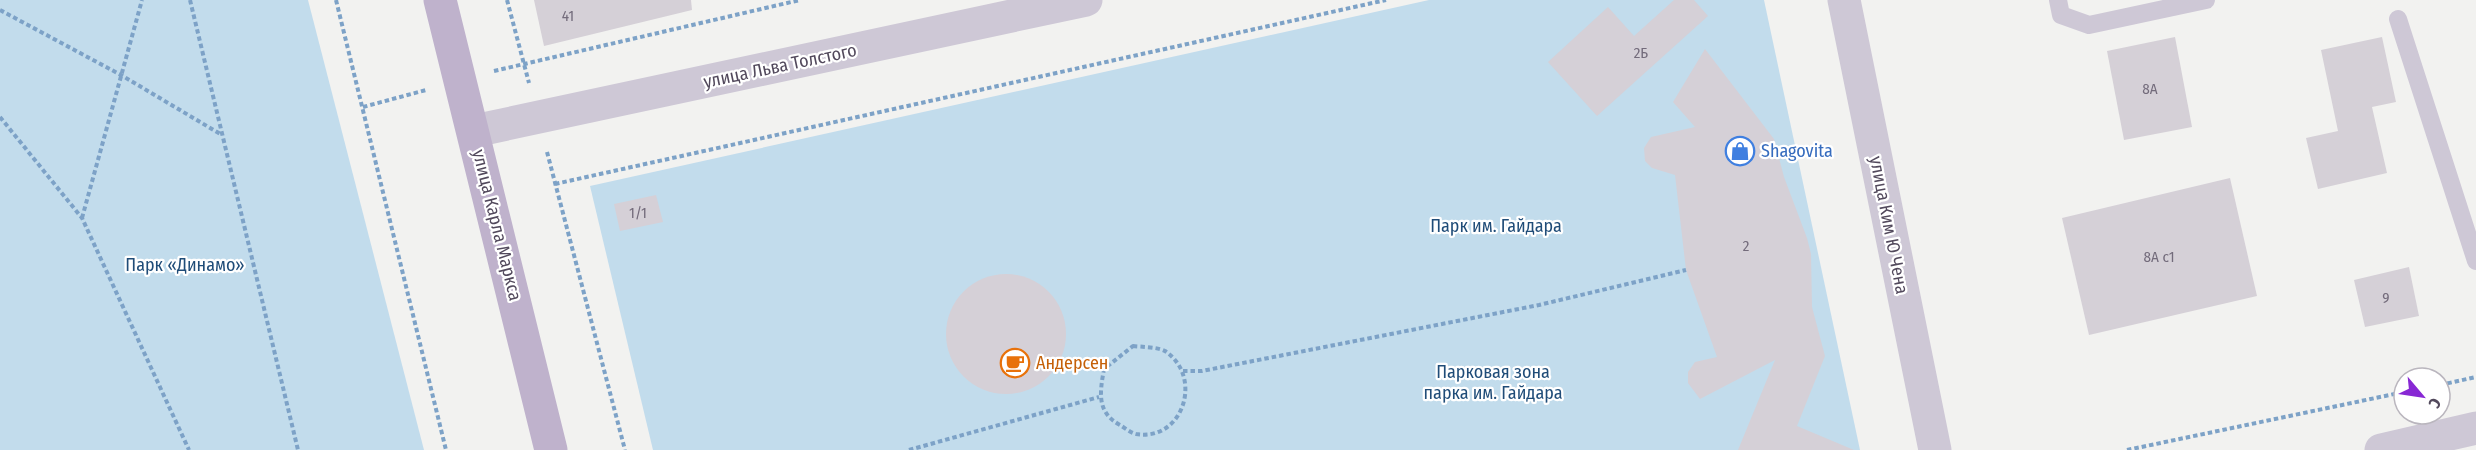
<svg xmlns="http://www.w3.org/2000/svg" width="2476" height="450" viewBox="0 0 2476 450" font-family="'Fira Sans Condensed',sans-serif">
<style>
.green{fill:#c2dcec}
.building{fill:#d5d0d7}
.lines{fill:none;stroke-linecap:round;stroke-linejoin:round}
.path{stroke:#7da2c7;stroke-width:4;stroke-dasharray:4.5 3;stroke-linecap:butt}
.service{stroke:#cec8d6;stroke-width:18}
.tertiary{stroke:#cec8d6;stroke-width:33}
.primary{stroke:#bfb2cc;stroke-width:33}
.labels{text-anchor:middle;stroke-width:4.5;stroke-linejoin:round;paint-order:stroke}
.number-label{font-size:15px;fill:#736b7b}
.street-label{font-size:18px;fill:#52495c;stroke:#fff}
.shop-label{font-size:18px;fill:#366cbe;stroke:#fff;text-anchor:start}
.park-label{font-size:18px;fill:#1f4c78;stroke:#fff}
.food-label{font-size:18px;fill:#c56008;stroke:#fff;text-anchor:start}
</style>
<rect width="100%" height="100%" fill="#f2f2f0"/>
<g class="green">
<polygon points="0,0 308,0 424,450 0,450"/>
<polygon points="1429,0 1764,0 1860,450 653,450 590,186"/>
</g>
<g class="building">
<polygon points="534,0 691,0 692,10 544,46"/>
<polygon points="1674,0 1694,0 1708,16 1597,116 1548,62 1608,7 1634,36"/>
<polygon points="2175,37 2192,127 2124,140 2107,51"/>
<polygon points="2382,37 2396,102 2372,107 2387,173 2318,189 2306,138 2338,131 2321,50"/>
<polygon points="1705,49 1774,139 1784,177 1807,238 1811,254 1812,307 1825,356 1797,426 1854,450 1738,450 1775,360 1700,399 1688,383 1688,372 1695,362 1717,357 1686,270 1675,175 1652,168 1645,161 1644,148 1651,137 1695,127 1673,102"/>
<polygon points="2230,178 2257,296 2089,335 2062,218"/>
<polygon points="656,195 663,222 620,231 614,204"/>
<polygon points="2409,267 2419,316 2365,327 2354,280"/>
<circle cx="1006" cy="334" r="60"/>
</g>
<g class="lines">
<g class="path">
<polyline points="190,0 298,450"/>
<polyline points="336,0 446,450"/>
<polyline points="507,0 529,83"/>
<polyline points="0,10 121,75 222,135"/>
<polyline points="494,71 800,0"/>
<polyline points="363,107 426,90"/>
<polyline points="0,117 82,218 189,450"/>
<polyline points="547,152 625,450"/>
<polyline points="555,184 1386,0"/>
<polyline points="82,218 142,0"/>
<path d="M1133,346c9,1 25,1 32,5 39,26 18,91 -29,83 -5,-1 -11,-6 -16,-9 -24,-13 -20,-33 -16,-56z"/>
<polyline points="1183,371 1202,371 1539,305 1686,270"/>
<polyline points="2440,385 2476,377"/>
<polyline points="909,450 1099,397"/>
<polyline points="2127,450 2404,392"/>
</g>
<g class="service">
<polyline points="2058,0 2061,15 2089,25 2206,0"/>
<polyline points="2398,19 2476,261"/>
</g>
<g class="tertiary">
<polyline points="1844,0 1935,450"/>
<polyline points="474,131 1086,0"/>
<polyline points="2381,450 2476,428"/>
</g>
<polyline class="primary" points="440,0 551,450"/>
</g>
<defs>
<g id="shop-ring" transform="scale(1.5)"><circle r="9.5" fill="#fff" stroke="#3f7fe0" stroke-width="1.5"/><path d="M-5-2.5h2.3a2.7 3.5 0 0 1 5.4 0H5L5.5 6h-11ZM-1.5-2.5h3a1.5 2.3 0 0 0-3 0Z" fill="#3f7fe0"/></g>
<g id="cafe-ring" transform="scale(1.5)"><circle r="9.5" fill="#fff" stroke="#e8710a" stroke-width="1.5"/><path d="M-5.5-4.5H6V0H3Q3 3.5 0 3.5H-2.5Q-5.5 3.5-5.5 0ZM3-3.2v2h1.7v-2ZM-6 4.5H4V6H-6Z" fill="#e8710a"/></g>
</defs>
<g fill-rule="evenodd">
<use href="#shop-ring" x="1740" y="151"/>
<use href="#cafe-ring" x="1015" y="363"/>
</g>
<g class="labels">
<g class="number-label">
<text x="568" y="21">41</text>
<text x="1641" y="58">2Б</text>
<text x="2150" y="94">8А</text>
<text x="638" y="218">1/1</text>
<text x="1746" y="251">2</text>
<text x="2159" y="262">8А с1</text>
<text x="2386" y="303">9</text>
</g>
<g class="street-label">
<text transform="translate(780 66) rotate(-12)" y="6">улица Льва Толстого</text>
<text transform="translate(497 225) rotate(76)" y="6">улица Карла Маркса</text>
<text transform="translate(1889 225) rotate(79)" y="6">улица Ким Ю Чена</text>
</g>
<g class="shop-label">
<text x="1761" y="157">Shagovita</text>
</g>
<g class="park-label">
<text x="1496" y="232">Парк им. Гайдара</text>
<text x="185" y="271">Парк «Динамо»</text>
<text x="1493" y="378">Парковая зона<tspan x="1493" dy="21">парка им. Гайдара</tspan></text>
</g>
<g class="food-label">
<text x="1036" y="369">Андерсен</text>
</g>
</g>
<g transform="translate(2422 396) rotate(119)"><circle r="28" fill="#ffffff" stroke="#bab6be" stroke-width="1.5"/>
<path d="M0-4.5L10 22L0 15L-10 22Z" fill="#8828d4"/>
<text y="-9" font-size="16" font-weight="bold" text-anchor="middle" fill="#52495c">С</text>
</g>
</svg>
